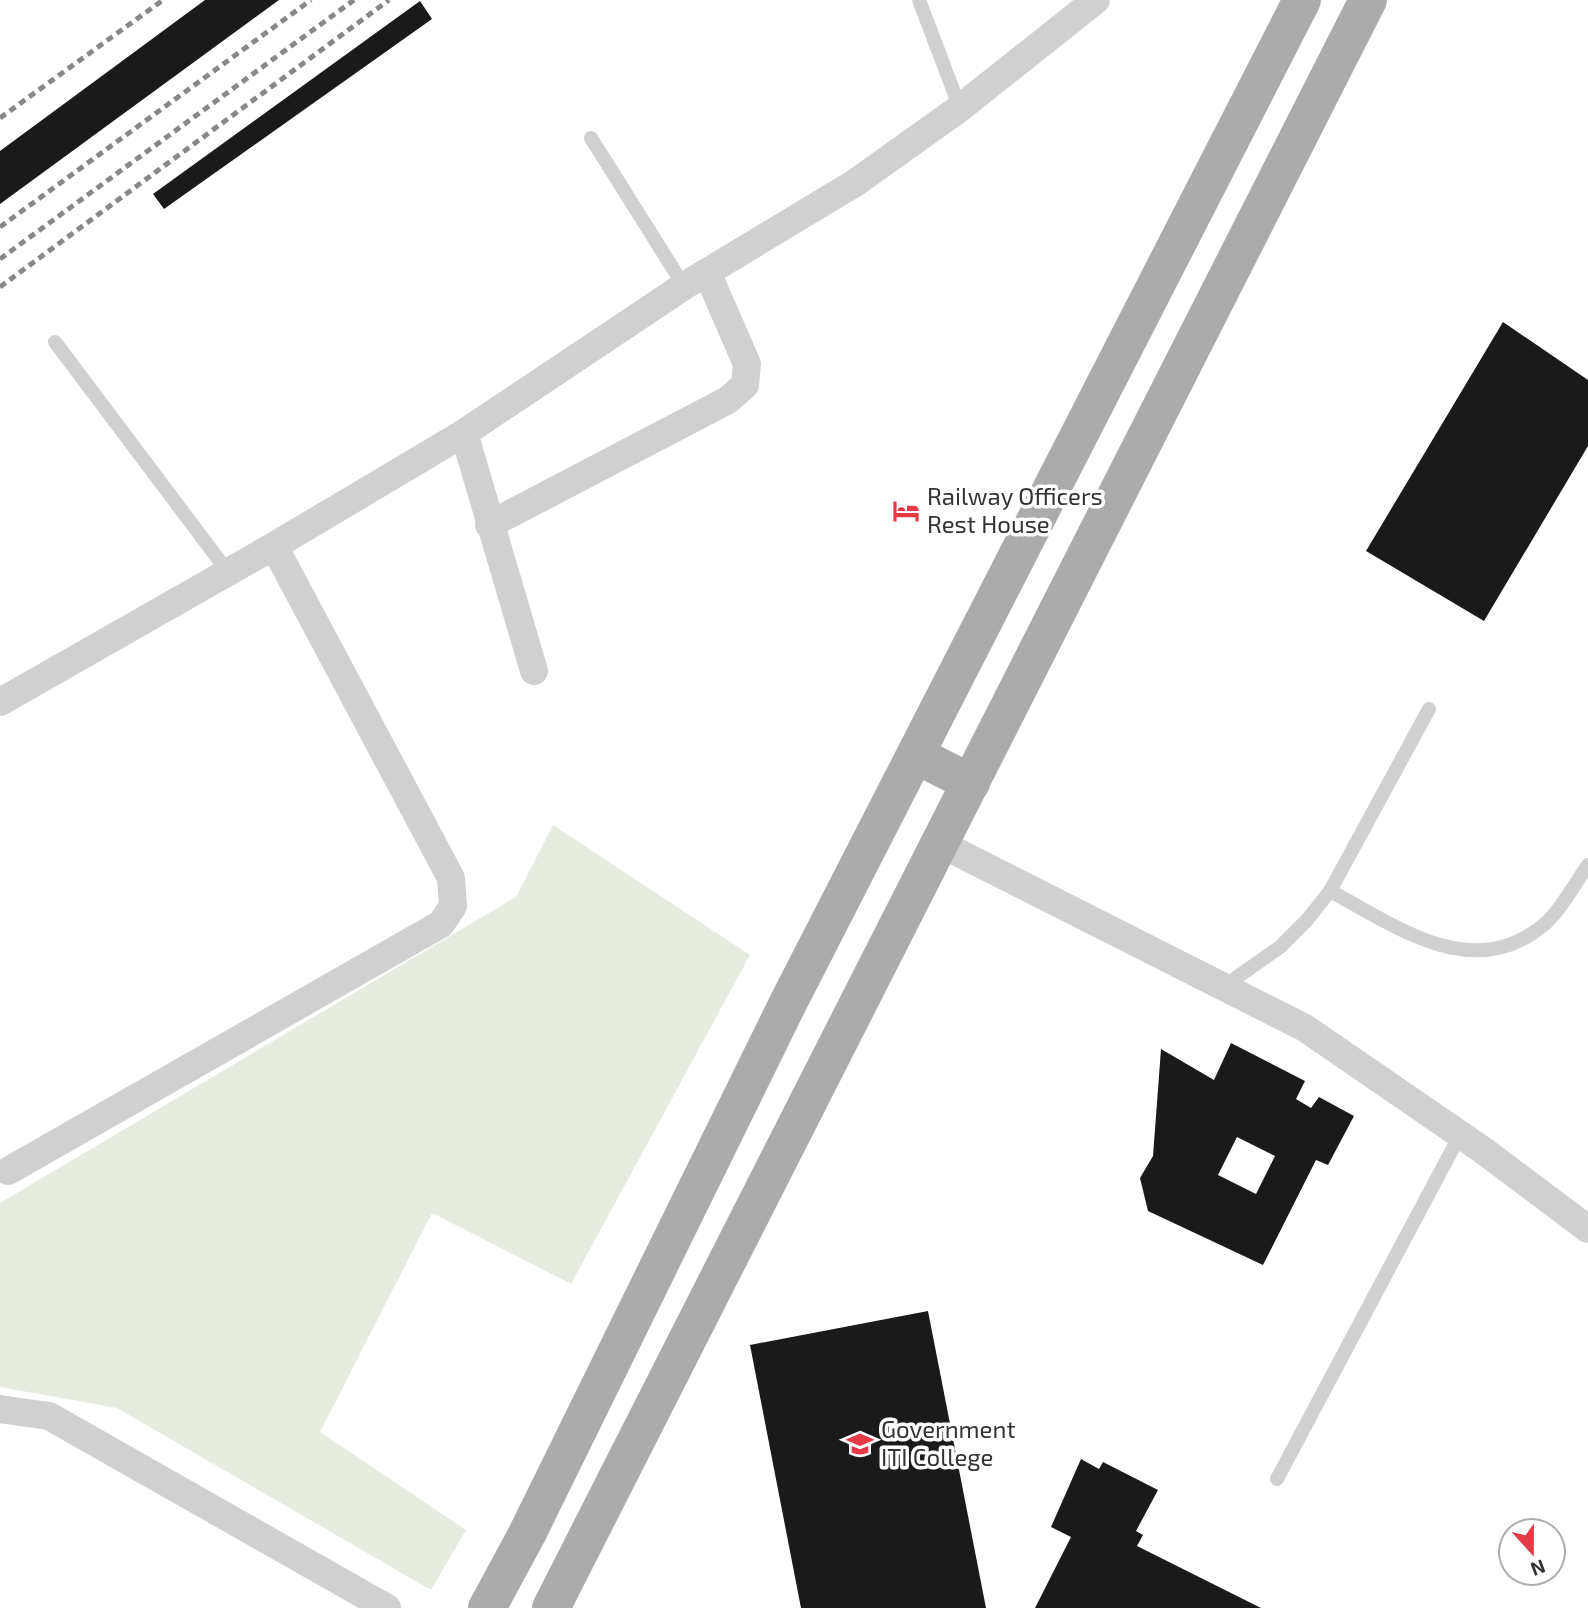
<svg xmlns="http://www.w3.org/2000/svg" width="1588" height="1608" viewBox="0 0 1588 1608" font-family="'Exo 2',sans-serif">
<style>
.green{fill:#e6ecdf}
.building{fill:#1a1a1a;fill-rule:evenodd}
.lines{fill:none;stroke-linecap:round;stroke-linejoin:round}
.lane{stroke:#d0d0d0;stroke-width:14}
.street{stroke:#d0d0d0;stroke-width:28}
.primary{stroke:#ababab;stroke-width:38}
.rail{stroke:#888;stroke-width:5;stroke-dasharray:7 5;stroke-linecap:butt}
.labels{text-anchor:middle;stroke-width:7;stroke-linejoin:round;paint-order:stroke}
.poi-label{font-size:24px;fill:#333;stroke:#fff;text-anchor:start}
</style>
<rect width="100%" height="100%" fill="#fff"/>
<polygon class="green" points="553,825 750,955 571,1284 432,1213 320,1432 466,1530 431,1590 117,1408 0,1387 0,1203 516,897"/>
<g class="building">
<polygon points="205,0 279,0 0,204 0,151"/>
<polygon points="420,1 432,19 164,209 153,194"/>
<polygon points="1503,322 1588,380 1588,446 1484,621 1366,551"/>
<path d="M1231,1043l74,38 -9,18 15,9 8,-11 35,19 -26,49 -12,-5 -53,105 -115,-54 -8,-33 13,-22 8,-107 53,31zM1237,1137l38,19 -19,38 -38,-19z"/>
<polygon points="928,1311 986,1608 801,1608 750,1345"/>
<polygon points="1081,1459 1099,1469 1103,1462 1158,1490 1136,1531 1143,1535 1137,1546 1261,1608 1035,1608 1071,1537 1051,1527"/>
</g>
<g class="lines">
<g class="lane">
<polyline points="919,0 960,108"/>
<polyline points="591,138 684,286"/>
<polyline points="55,342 228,572"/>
<path d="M1330,891c68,36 145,95 217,31 16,-15 28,-39 41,-57"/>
<polyline points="1223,987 1280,947 1307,920 1330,891 1429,709"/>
<polyline points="1277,1479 1460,1135"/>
</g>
<g class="street">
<polyline points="464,433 534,671"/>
<polyline points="489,525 728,400 745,385 747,364 707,272"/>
<polyline points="0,702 274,546 464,433 684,286 855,183 960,108 1096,0"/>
<polyline points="941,844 1305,1028 1484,1151 1588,1229"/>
<polyline points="8,1171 441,924 453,906 451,878 274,546"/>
<polyline points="0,1409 49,1416 387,1608"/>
</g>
<g class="primary">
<polyline points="916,755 971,783"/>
<polyline points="487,1608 527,1534 788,1003 1302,0"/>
<polyline points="551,1608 1368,0"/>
</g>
<g class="rail">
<polyline points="0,118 163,0"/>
<polyline points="0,227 311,0"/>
<polyline points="0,259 354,0"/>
<polyline points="0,287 389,0"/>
</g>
</g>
<defs>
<g id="hotel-bare" transform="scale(2.1)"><path d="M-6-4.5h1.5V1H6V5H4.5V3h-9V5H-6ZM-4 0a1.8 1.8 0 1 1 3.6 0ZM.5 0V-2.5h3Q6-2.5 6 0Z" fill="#e63946" stroke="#fff" stroke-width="2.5" paint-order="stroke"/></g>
<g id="university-bare" transform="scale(2.1)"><path d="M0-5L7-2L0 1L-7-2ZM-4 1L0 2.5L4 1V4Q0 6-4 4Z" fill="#e63946" stroke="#fff" stroke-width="2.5" paint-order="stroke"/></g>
</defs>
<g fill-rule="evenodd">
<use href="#hotel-bare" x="906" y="511"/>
<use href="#university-bare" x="860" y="1444"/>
</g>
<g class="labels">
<g class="poi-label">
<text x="927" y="505">Railway Officers<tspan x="927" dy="28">Rest House</tspan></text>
<text x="881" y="1438">Government<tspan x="881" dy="28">ITI College</tspan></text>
</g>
</g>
<g transform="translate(1532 1552) rotate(159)"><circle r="33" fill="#ffffff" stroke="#adadad" stroke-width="2"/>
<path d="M0-5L12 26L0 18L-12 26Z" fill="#e63946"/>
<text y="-10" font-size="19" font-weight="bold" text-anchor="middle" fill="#333333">N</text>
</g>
</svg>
